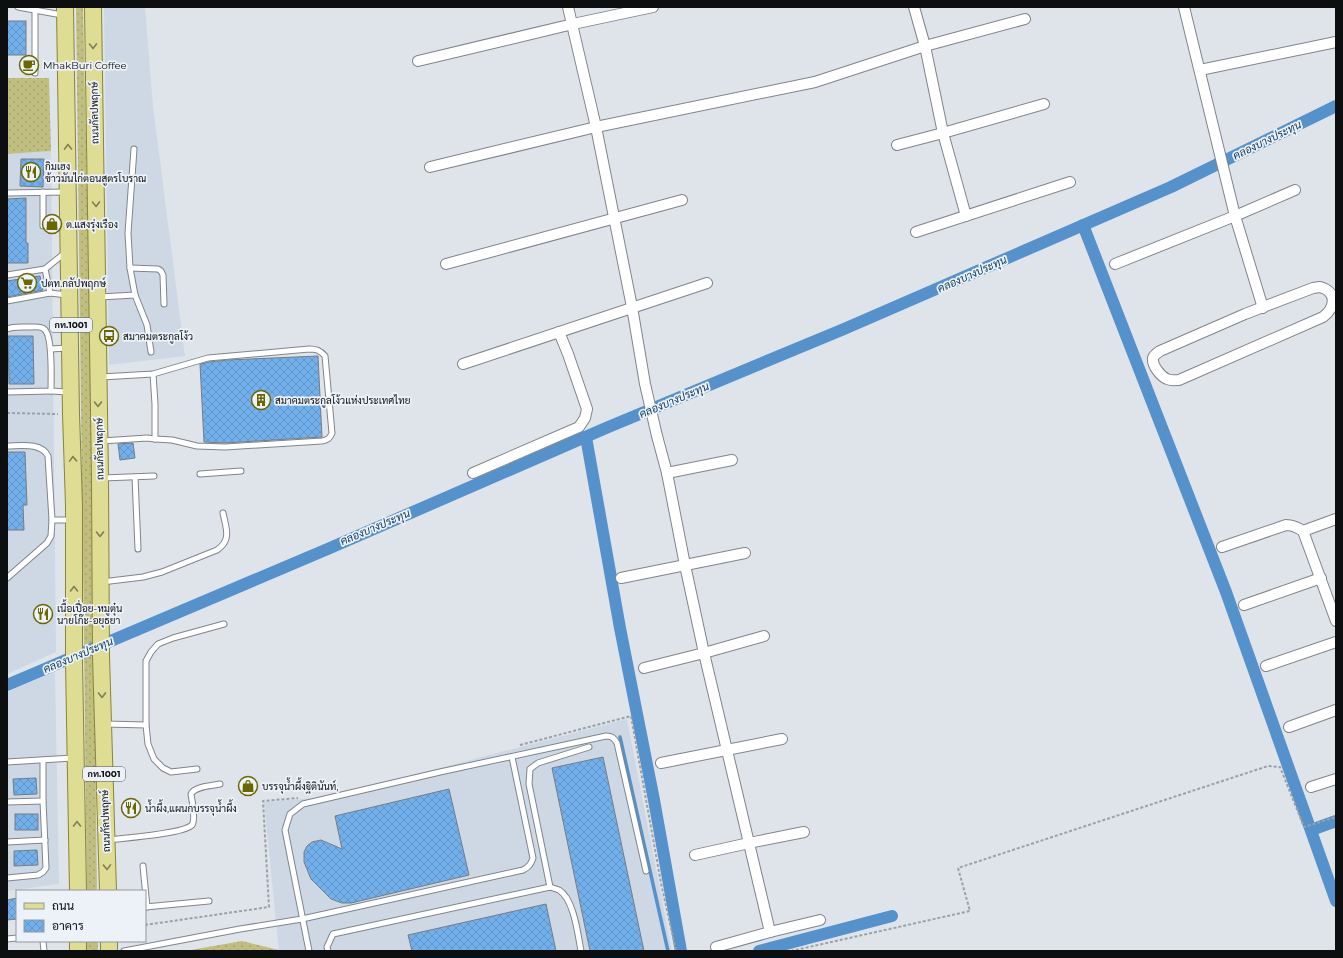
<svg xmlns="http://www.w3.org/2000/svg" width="1343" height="958" viewBox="0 0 1343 958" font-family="Montserrat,Sarabun,sans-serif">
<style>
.built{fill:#cdd8e4}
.grass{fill:url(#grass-dots)}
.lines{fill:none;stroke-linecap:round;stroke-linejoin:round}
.stream{stroke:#5592cb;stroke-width:3.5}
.canal{stroke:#5592cb;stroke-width:12}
.building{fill:url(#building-cross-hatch);stroke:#777c82}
.service-casing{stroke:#80858a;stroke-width:7}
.minor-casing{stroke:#80858a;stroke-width:12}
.primary-casing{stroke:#888536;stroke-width:18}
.path{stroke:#9da1a6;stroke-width:2;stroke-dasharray:3 2;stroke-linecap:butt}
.service{stroke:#fff;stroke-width:5}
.minor{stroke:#fff;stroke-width:10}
.primary{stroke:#dfdc93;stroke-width:16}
.oneway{stroke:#807f58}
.labels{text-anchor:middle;stroke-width:3.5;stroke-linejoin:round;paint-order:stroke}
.shield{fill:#ecf2f8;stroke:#4f5256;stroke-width:1}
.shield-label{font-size:9px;font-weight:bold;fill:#0c0e10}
.poi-label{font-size:10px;fill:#0c0e10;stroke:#ecf2f8;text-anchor:start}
.street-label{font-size:10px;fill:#0c0e10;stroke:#ecf2f8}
.water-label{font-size:11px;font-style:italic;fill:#09395f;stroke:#ecf2f8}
</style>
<defs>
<pattern id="grass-dots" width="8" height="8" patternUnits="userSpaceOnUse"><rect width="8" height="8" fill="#c1bf7f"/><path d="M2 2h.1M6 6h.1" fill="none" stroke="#a5a36d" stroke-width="1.8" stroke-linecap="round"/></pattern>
<pattern id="building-cross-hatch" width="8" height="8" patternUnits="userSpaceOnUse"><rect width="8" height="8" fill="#72b0eb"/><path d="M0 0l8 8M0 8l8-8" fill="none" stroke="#6296c8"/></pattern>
</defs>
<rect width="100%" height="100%" fill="#dfe4ea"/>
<g class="built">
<polygon points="104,7 145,7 153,106 185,356 109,365"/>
<polygon points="51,151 56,652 7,674 7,154"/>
<polygon points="55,671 59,884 7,891 7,692"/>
<polygon points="627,719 672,951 279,951 264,802 329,797"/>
</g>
<g class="grass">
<polygon points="76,7 83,7 90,320 97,891 87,891"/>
<polygon points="7,78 49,78 51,151 7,154"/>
<rect x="87" y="941" width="11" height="10"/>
<polygon points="242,941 279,950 279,951 185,951"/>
</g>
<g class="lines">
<polyline class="stream" points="620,737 668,951"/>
<g class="canal">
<polyline points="1083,225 1226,592 1336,901"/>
<polyline points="586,437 620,628 654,800 681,951"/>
<polyline points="7,685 330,548 606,428 844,329 1171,187 1336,106"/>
<polyline points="1311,830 1336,821"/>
<polyline points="759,951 892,916"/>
</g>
</g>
<g class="building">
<rect x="7" y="21" width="19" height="34"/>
<polygon points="21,159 44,159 43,187 20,186"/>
<polygon points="26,198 26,243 28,243 28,263 7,263 7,199"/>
<polygon points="40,276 43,290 7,297 7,281"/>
<polygon points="8,336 33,336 34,384 9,384"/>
<polygon points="318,356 322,437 225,443 204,442 200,364 209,362 227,360"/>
<polygon points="133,443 135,458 120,460 118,444"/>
<polygon points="7,452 25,452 27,505 23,505 24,530 7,530"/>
<polygon points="603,757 644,951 590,951 552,768"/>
<polygon points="36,778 37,794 14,795 13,779"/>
<polygon points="449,789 469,875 351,903 342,903 331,899 311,879 304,862 304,852 307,846 312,842 321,840 342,849 335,816"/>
<rect x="15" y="814" width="23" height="16"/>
<polygon points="37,850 38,865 14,866 14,851"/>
<polygon points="17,898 17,919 7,920 7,900"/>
<polygon points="546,904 556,951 412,951 408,935"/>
</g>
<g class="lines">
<g class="service-casing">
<g id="service">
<polyline points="18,7 62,15"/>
<polyline points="35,73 35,10"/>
<polyline points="7,193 65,192"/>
<polyline points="43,226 43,192"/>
<polyline points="130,268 158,269 161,271 163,275 164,304"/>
<polyline points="45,269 50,293"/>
<polyline points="7,275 45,269 66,252"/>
<polyline points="135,295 147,325 151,352"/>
<polyline points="100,297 135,295 130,268 128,233 134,149"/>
<polyline points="7,301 50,293 67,295"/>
<path d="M7,329c7,-3 14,-2 22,-2 4,0 12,-1 15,2 9,6 7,51 7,62l-44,1"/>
<polyline points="51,349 67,348"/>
<path d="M101,377l52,-3 2,30v35l17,1 25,6 28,1 97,-6c6,-1 8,-3 10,-8l-7,-77c-5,-6 -9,-7 -16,-7l-101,9 -55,16"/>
<polyline points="51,391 68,392"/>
<polyline points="102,441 147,438 155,439"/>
<path d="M7,446c13,0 34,-4 41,10l4,64h19"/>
<polyline points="200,474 241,471"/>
<polyline points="135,477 138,549"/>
<polyline points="103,478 154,476"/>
<polyline points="7,578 47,543 51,536 52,520"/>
<path d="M102,582l41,-5 19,-5 55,-22c15,-10 9,-22 6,-37"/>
<polyline points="105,724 146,725 148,744 154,759 163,768 171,772 197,769"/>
<polyline points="146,725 146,661 151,652 158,644 173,638 224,624"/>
<polyline points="7,762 73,758"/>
<polyline points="7,802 43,801"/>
<path d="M109,840c15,-2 74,-6 83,-15 4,-6 0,-24 -1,-31 4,-8 20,-8 29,-10"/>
<polyline points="7,842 45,840"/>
<polyline points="143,866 147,907"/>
<polyline points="7,878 38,875 43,872 46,868 43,801 43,760"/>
<polyline points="550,887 529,784 530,769 538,763 589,747"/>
<polyline points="145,907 209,901"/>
<polyline points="7,939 17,938"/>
<polyline points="43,941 44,951"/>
<path d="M124,951l116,-22 62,-10 221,-49c6,-3 8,-6 10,-12l-21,-101"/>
<path d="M309,951l-24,-121 5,-16 13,-10 137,-32 166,-36c6,0 8,2 11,7l29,128"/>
<path d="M328,951l-1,-4 6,-13 217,-47c3,1 6,2 9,3 15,9 19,45 22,61"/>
</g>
</g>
<g class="minor-casing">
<g id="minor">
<polyline points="568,7 596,127 632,307 645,384 657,436 667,473 685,565 704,653 770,932"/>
<polyline points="914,7 925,46 943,133 966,216"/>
<polyline points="1184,7 1235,216 1263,308"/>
<polyline points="418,61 573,24 653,7"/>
<polyline points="1200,70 1336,42"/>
<polyline points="897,145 943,133 1044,104"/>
<polyline points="430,167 596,127 815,82 925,46 1025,19"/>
<polyline points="916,232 1070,182"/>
<polyline points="446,264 682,200"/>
<polyline points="1115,264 1235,216 1295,190"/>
<path d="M1320,287c18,5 15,21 3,30l-144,63c-4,0 -8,1 -12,-1 -7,-3 -15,-14 -14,-21 1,-3 4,-5 7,-7l85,-37 68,-26z"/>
<polyline points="463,364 707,283"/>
<polyline points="473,473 579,427 585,418 587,409 568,354 559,332"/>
<polyline points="667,473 732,460"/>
<polyline points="1303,531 1336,519"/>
<path d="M1222,547l64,-22c7,0 11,2 17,6l33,90"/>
<polyline points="621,578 745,553"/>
<polyline points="1244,605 1321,578"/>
<polyline points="1266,666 1336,642"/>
<polyline points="644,668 704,653 764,636"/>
<polyline points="1289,727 1336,710"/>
<polyline points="661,763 782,739"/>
<polyline points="1311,787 1336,779"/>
<polyline points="695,855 749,843 804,832"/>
<polyline points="716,947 770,932 820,920"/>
</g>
</g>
<g class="primary-casing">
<g id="primary">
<polyline points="65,7 71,414 74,505 74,662 78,891"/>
<polyline points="93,7 100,478 101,656 108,891"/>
<polyline points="78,941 78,951"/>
<polyline points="109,941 109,951"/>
</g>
</g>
<g class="path">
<polyline points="7,413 58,414"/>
<polyline points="520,745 631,716 661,883 676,951"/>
<polyline points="145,925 269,907 263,801 298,798"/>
<polyline points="791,951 970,911 958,868 1268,766 1280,767 1304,827 1336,817"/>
</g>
<use href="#service" class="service"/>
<use href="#minor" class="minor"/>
<use href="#primary" class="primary"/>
</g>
<defs><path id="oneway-chevron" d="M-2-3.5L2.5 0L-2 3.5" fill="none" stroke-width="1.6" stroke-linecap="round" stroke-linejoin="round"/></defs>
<g class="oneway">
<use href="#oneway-chevron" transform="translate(93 46) rotate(89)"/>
<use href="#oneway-chevron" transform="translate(68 147) rotate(-91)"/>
<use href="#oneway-chevron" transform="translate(96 204) rotate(89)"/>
<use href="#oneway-chevron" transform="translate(98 404) rotate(89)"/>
<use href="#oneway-chevron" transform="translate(73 459) rotate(-92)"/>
<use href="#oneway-chevron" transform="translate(100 534) rotate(89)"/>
<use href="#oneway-chevron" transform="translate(74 589) rotate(-90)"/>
<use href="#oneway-chevron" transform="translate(102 695) rotate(89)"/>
<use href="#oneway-chevron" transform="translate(77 824) rotate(-91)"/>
<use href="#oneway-chevron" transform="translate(107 867) rotate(88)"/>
</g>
<defs>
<g id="cafe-ring" transform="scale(1)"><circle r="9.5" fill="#ecf2f8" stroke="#6b6700" stroke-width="1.5"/><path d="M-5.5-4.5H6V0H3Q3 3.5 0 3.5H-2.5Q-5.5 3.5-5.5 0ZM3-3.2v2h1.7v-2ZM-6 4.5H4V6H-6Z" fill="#6b6700"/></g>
<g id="restaurant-ring" transform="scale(1)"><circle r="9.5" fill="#ecf2f8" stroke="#6b6700" stroke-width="1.5"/><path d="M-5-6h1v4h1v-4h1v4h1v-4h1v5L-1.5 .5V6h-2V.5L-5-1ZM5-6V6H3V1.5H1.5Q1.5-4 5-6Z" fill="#6b6700"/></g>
<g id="shop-ring" transform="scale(1)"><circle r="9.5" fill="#ecf2f8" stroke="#6b6700" stroke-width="1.5"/><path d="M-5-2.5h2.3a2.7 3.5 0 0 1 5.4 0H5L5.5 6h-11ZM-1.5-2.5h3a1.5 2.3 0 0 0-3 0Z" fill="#6b6700"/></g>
<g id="supermarket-ring" transform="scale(1)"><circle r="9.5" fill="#ecf2f8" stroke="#6b6700" stroke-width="1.5"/><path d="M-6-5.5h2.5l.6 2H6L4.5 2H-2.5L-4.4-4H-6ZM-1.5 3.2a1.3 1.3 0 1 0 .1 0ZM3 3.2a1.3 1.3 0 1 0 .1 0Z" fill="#6b6700"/></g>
<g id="bus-ring" transform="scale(1)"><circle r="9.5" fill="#ecf2f8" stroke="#6b6700" stroke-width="1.5"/><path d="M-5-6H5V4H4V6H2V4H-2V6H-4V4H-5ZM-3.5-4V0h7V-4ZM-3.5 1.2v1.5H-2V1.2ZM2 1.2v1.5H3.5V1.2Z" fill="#6b6700"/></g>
<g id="building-ring" transform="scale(1)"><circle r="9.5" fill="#ecf2f8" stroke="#6b6700" stroke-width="1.5"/><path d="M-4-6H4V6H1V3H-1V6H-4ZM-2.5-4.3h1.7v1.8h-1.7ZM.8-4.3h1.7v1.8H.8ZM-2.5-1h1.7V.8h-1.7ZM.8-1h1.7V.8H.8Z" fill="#6b6700"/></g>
</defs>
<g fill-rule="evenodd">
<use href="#cafe-ring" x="29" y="65"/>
<use href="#restaurant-ring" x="31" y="172"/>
<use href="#shop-ring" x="52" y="224"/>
<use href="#supermarket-ring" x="27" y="283"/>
<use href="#bus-ring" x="109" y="336"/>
<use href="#building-ring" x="261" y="400"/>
<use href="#restaurant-ring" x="43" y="614"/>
<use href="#shop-ring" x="248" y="786"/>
<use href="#restaurant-ring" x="131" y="808"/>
</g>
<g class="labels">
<g class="shield">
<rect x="50" y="318" width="42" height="14" rx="3"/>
<rect x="83" y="767" width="42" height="14" rx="3"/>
</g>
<g class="shield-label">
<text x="71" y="328">กท.1001</text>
<text x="104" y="777">กท.1001</text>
</g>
<g class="poi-label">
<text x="43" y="69">MhakBuri Coffee</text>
<text x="45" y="170">กิมเฮง<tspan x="45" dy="12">ข้าวมันไก่ตอนสูตรโบราณ</tspan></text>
<text x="66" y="228">ต.แสงรุ่งเรือง</text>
<text x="41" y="287">ปตท.กลัปพฤกษ์</text>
<text x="123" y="340">สมาคมตระกูลโง้ว</text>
<text x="275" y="404">สมาคมตระกูลโง้วแห่งประเทศไทย</text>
<text x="57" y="612">เนื้อเปื่อย-หมูตุ๋น<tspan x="57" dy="12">นายโก๊ะ-อยุธยา</tspan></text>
<text x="262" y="790">บรรจุน้ำผึ้งฐิตินันท์,</text>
<text x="145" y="812">น้ำผึ้ง,แผนกบรรจุน้ำผึ้ง</text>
</g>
<g class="street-label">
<text transform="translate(94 113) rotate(-91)" y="4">ถนนกัลปพฤกษ์</text>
<text transform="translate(99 449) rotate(-91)" y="4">ถนนกัลปพฤกษ์</text>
<text transform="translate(105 821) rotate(-92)" y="4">ถนนกัลปพฤกษ์</text>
</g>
<g class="water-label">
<text transform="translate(1267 140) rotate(-26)" y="4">คลองบางประทุน</text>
<text transform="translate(972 274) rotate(-24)" y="4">คลองบางประทุน</text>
<text transform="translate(674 400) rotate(-23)" y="4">คลองบางประทุน</text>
<text transform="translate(375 527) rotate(-23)" y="4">คลองบางประทุน</text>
<text transform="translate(78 655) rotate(-23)" y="4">คลองบางประทุน</text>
</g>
</g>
<rect width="1343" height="958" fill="none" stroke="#0c0e10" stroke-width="16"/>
<rect x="16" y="890" width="130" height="52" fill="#ecf2f8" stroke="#92979b"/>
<rect x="24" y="903" width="20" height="6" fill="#dfdc93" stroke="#92979b"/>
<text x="52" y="910" font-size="12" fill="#0c0e10">ถนน</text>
<rect x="24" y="920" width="20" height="12" fill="url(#building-cross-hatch)" stroke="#92979b"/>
<text x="52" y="930" font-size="12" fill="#0c0e10">อาคาร</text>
</svg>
